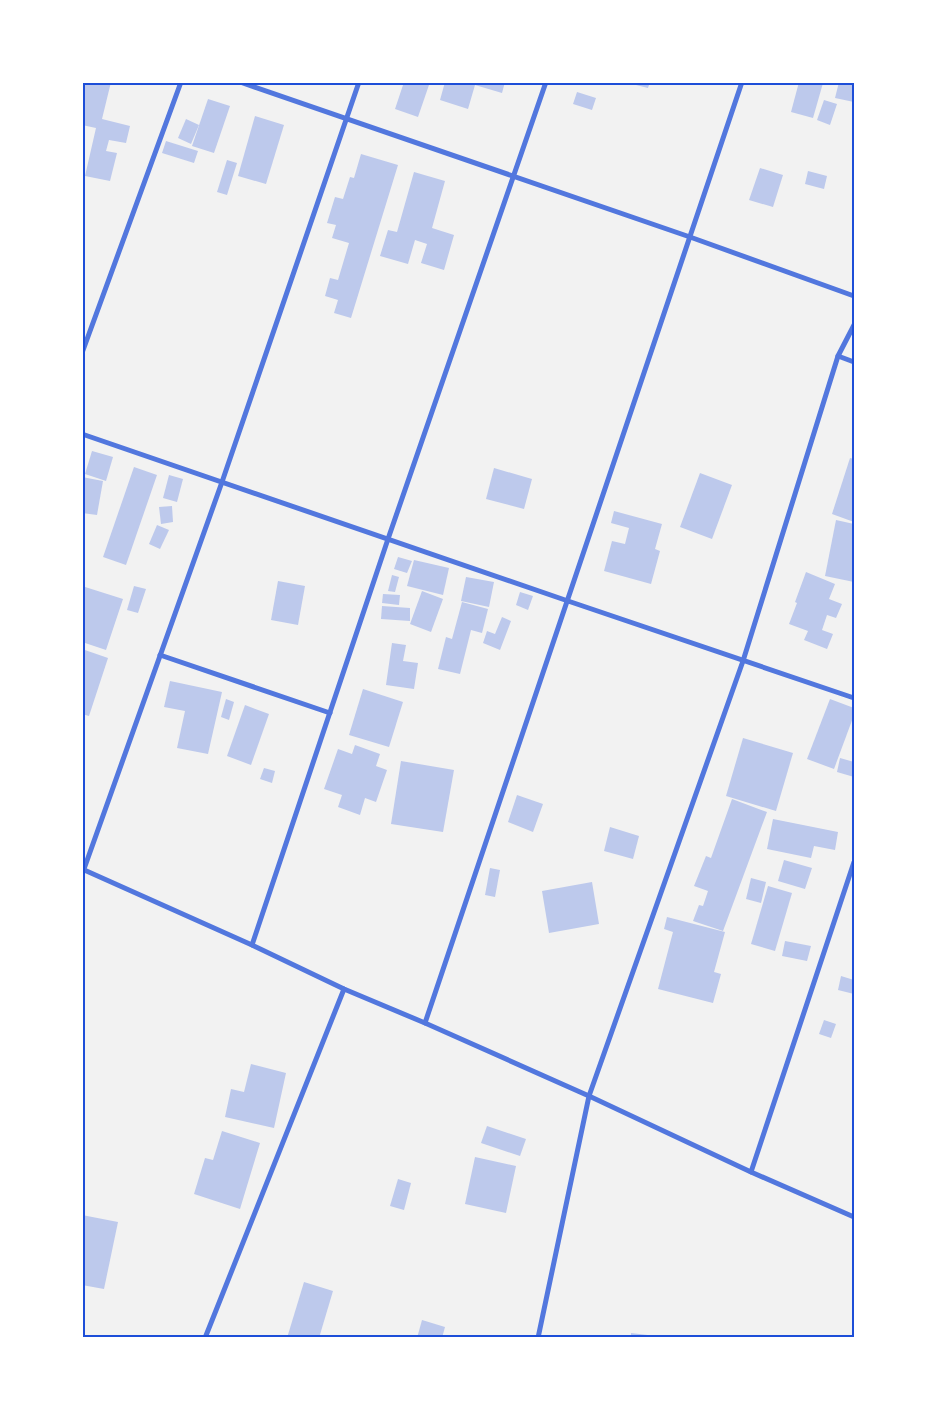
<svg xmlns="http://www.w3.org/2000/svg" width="937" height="1420" viewBox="0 0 937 1420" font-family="'Playfair Display',serif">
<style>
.building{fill:#bdc9ec}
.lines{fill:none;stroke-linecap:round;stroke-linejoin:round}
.minor{stroke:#5277de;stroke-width:5}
.neatline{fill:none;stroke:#1d4ed8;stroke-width:2}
</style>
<rect width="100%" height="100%" fill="#f2f2f2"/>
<g class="building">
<polygon points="86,82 111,82 102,119 130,126 126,143 109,140 106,151 117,153 110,181 85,176 96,128 82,125 82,96"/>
<polygon points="404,82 430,82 418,117 395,109"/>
<polygon points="445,82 505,82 502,93 475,85 468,109 440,100"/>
<polygon points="637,82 650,82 648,88 636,85"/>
<polygon points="799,82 823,83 813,118 791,112"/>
<polygon points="839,82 854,82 854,102 835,98"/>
<polygon points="577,92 596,98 592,110 573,104"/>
<polygon points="208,99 230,106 214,153 192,146"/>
<polygon points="824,100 837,104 830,125 817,120"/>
<polygon points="255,116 284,125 266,184 238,176"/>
<polygon points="186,119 199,125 191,144 178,138"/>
<polygon points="166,141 198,151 194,163 162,153"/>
<polygon points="361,154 398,165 351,318 334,313 338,300 325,296 330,278 338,280 349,243 332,238 336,225 327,223 335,197 343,199 350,177 354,178"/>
<polygon points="227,160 237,163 227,195 217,192"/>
<polygon points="760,168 783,175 773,207 749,200"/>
<polygon points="808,171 827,176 824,189 805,184"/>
<polygon points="414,172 445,181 432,228 454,235 444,270 421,263 427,244 415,240 408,264 380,256 388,230 397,232"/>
<polygon points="92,451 113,457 106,481 85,474"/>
<polygon points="850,458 854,459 854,522 832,514"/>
<polygon points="134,467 157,475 126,565 103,557"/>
<polygon points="494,468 532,479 524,509 486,499"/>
<polygon points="700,473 732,485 712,539 680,527"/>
<polygon points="169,475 183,479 177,502 163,498"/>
<polygon points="82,477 103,481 97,515 82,513"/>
<polygon points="172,506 173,522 161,524 159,507"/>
<polygon points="614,511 662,524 655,549 660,551 651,584 604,571 612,541 625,544 629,528 611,523"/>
<polygon points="836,520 854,524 854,582 825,576"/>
<polygon points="157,525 169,530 160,549 149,544"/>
<polygon points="398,557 412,561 407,573 394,569"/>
<polygon points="414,560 449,568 443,595 407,586"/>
<polygon points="806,572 835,584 829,599 842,604 836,618 827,615 822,630 833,634 827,649 804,640 808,631 789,624 797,603 795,602"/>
<polygon points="392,575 399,577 395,592 388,591"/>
<polygon points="466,577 494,582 489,607 461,601"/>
<polygon points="278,581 305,586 298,625 271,620"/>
<polygon points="82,586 123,599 106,650 82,642"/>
<polygon points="134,586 146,589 138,613 127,610"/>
<polygon points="422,591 443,599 431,632 410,624"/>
<polygon points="520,592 533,596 528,610 516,605"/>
<polygon points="383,594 400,595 399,605 382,603"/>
<polygon points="462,602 488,609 482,633 471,630 460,674 438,669 446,637 452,639"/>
<polygon points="382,606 410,608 410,621 381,619"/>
<polygon points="502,617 511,621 500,650 483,643 487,631 495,634"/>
<polygon points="392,643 406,645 403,661 418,663 414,689 386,685"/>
<polygon points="82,649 108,658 89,716 82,714"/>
<polygon points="170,681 222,692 208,754 177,748 185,711 164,707"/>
<polygon points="363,689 403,702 389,747 349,735"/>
<polygon points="226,699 234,702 229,720 221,717"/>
<polygon points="830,699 854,708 854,715 834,769 807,759"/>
<polygon points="245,705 269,714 251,765 227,756"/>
<polygon points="743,738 793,753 776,811 726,796"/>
<polygon points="355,745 380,754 376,766 387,770 376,802 365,798 360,815 338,807 342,795 324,789 338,749 352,754"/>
<polygon points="840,758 854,762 854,777 837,772"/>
<polygon points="401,761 454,770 443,832 391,824"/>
<polygon points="264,768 275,771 272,783 260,779"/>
<polygon points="517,795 543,804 533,832 508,822"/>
<polygon points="732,799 767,812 723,931 693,921 699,905 703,906 708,891 694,886 706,856 711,858"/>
<polygon points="773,819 838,832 835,850 814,846 811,858 767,849"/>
<polygon points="610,827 639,836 633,859 604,851"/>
<polygon points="784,860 812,868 805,889 778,881"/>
<polygon points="490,868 500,870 495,897 485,895"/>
<polygon points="751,878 766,882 761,903 746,899"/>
<polygon points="592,882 599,924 549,933 542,891"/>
<polygon points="768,886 792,893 775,951 751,944"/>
<polygon points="667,917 725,932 714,972 721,974 713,1003 658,989 673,932 664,929"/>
<polygon points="785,941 811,946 807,961 782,956"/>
<polygon points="841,976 854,980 854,994 838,990"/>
<polygon points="824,1020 836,1024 831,1038 819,1034"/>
<polygon points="251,1064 286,1073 274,1128 225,1117 231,1089 244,1092"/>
<polygon points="487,1126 526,1139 520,1156 481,1143"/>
<polygon points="222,1131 260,1143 240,1209 194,1194 205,1158 213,1160"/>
<polygon points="475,1157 516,1166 506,1213 465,1204"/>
<polygon points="398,1179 411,1183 404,1210 390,1206"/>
<polygon points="82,1215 118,1222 104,1289 82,1285"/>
<polygon points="304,1282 333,1291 319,1338 287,1338"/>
<polygon points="422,1320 445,1327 442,1338 417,1338"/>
<polygon points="631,1333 656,1336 656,1338 631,1338"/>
</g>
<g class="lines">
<g class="minor">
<polyline points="240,82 690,237 854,296"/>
<polyline points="82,353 181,82"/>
<polyline points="838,356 854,362"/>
<polyline points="82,434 568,601 854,698"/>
<polyline points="160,655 330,713"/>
<polyline points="82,869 252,945 344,989 425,1023 589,1096 751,1172 854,1217"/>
<polyline points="84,869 222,482 359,82"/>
<polyline points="252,945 388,539 546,82"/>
<polyline points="425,1023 742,82"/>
<polyline points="751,1172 854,862"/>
<polyline points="205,1338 344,989"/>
<polyline points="538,1338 589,1096 743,661 838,356 854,325"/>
</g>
</g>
<rect width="937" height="1420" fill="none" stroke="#ffffff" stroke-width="168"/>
<rect x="84" y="84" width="769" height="1252" class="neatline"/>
</svg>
